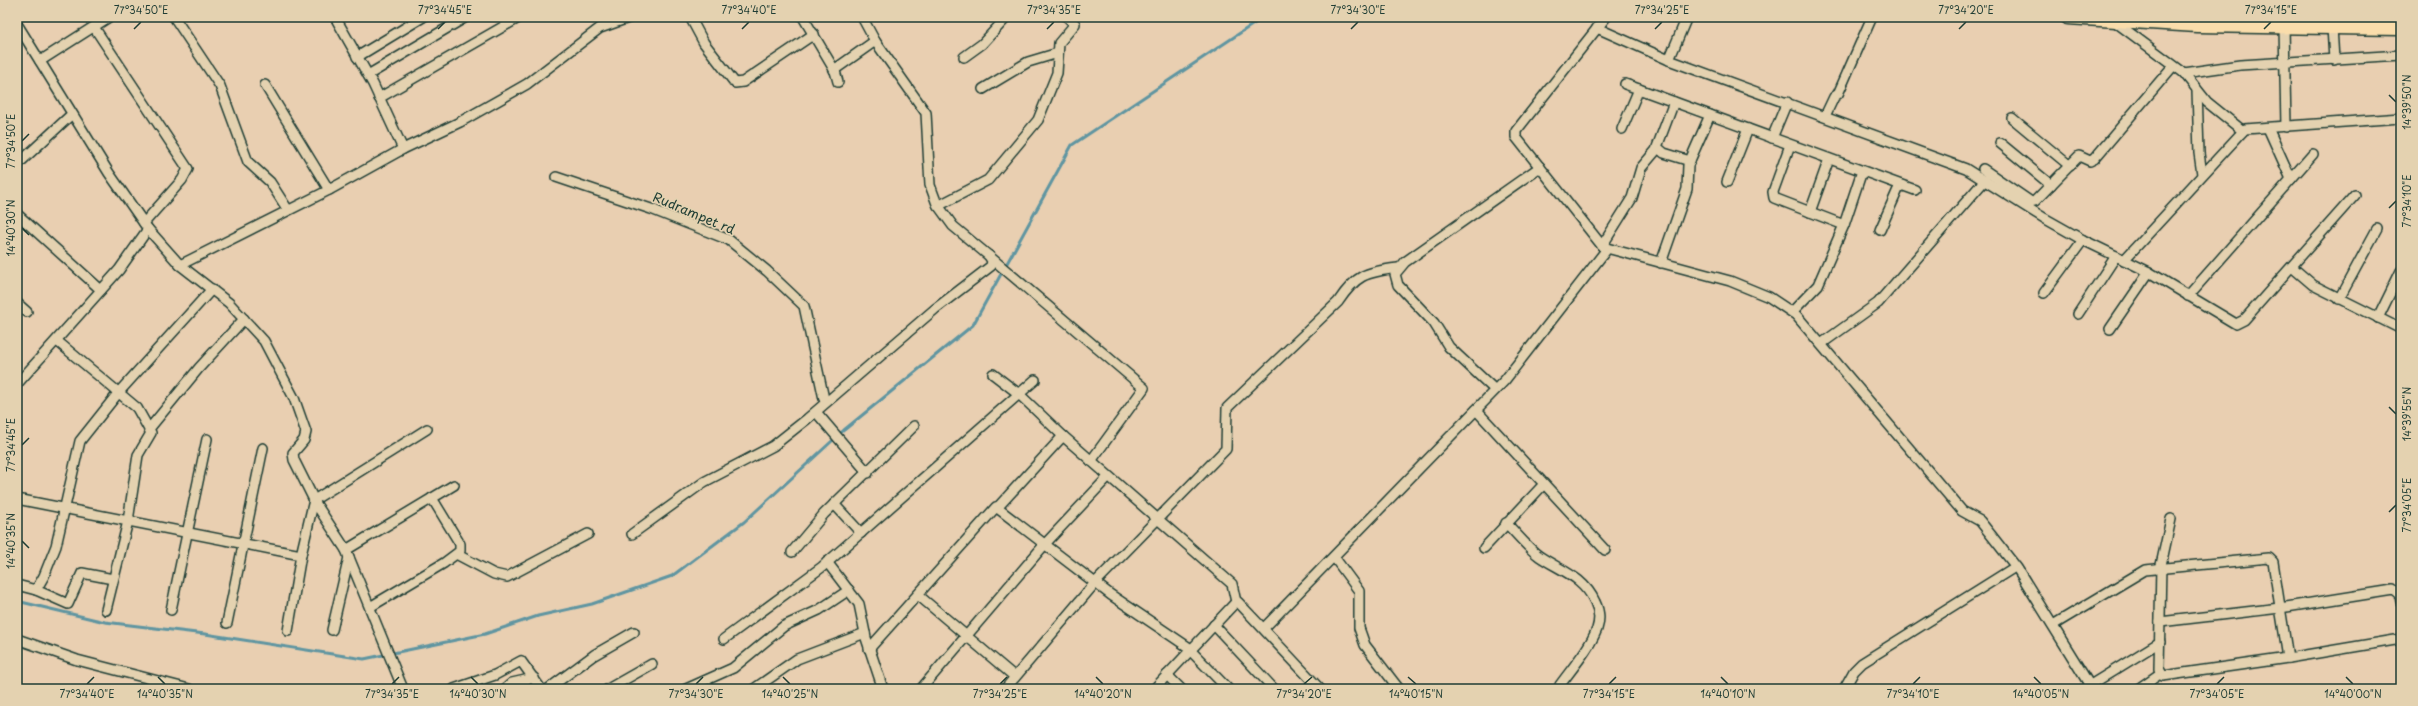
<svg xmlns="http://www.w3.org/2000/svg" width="2418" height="706" viewBox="0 0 2418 706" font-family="'Playpen Sans',sans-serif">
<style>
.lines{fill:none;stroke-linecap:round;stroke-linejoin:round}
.stream{stroke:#5e95a1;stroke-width:3}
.street-casing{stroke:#1f3d34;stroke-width:12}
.primary-casing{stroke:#1f3d34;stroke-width:17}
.street{stroke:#e4d2b0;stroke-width:9}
.primary{stroke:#faddab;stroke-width:14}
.ticks{fill:none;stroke:#1f3d34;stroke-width:1.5}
.labels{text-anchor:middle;stroke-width:3.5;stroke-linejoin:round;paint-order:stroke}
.street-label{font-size:13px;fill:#1f3d34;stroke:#e4d2b0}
.neatline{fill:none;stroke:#1f3d34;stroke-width:1.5}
.ticks-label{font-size:10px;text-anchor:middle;fill:#1f3d34}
</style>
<rect width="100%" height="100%" fill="#e9cfb1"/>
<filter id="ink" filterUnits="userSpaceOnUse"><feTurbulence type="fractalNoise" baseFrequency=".025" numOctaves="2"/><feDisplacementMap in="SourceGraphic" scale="8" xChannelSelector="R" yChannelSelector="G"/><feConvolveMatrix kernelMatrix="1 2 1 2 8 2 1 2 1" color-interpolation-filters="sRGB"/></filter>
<g filter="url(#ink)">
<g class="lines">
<polyline class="stream" points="17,601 105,622 205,634 364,659 485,634 538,616 592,604 672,576 744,522 844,430 973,325 1072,145 1264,17"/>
<g class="street-casing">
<g id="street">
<polyline points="174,17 220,86 248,162 270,182 288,210"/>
<polyline points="335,17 373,84 403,149 460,122 527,84 600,28 631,17"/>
<polyline points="690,17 704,43 735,83 743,82 814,34"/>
<polyline points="803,17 835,71 838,82"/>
<polyline points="1606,17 1516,131 1516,137 1603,247 1730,281 1769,297 1796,315 1962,511 1980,521 2017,568 2092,689"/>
<polyline points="2114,21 2184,73 2207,102 2243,131"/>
<polyline points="17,24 109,173 148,229 180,265 229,303 264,341 294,398 306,432 304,440 293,453 294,460 316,504 346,550 403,689"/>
<polyline points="2284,26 2286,127"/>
<polyline points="94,27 188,169 182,180 144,223"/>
<polyline points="2332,27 2334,60"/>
<polyline points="1597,28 1669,60 1966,169 2044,218 2083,240 2149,272 2236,324 2244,320 2355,195"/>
<polyline points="357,57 423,17"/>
<polyline points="964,57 982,44 1007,17"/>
<polyline points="1669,60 1687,17"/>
<polyline points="40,61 109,17"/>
<polyline points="834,70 875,41 862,17"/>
<polyline points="2184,73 2240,65 2401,55"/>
<polyline points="368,75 466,17"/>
<polyline points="1625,84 1915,190"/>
<polyline points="265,85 329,190"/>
<polyline points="983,89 1028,62 1058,53"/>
<polyline points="2197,90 2199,153 2202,174"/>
<polyline points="379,98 520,17"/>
<polyline points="1674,102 1657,147 1664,153 1690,161"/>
<polyline points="1825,116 1834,97 1838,94 1872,17"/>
<polyline points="2012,118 2070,166"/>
<polyline points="2268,128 2291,179"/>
<polyline points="1622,129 1639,89"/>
<polyline points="1772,138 1787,102"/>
<polyline points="2000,143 2051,185"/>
<polyline points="1790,145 1773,192 1774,198 1844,225"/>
<polyline points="17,165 72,114"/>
<polyline points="1983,169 2031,202 2035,201 2079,156 2090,161 2094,159 2173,66"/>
<polyline points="556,177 651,209 729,240 767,271 804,306 824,399"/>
<polyline points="1727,182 1748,129"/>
<polyline points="938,206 988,180 1038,120 1057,73 1059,43 1075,24 1067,17"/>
<polyline points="1810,212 1829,159"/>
<polyline points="17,214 101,290"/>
<polyline points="1880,230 1900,185"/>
<polyline points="1602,246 1632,198 1641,168 1658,148"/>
<polyline points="989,256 1144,388 1091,461"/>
<polyline points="2124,260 2245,129 2401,118"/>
<polyline points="1661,263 1687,189 1688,165 1710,115"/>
<polyline points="180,265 329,190 403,149"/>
<polyline points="2292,267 2313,285 2401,329"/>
<polyline points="2044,293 2083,240"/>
<polyline points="2188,296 2313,154"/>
<polyline points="2339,299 2377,229"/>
<polyline points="17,303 27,312"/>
<polyline points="1792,312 1818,285 1844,225 1862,171"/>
<polyline points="2078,314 2116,256"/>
<polyline points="2378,318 2401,271"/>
<polyline points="2110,329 2149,272"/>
<polyline points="57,341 137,408 151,433 138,455 128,521 106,610"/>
<polyline points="1821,344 1878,303 1985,180"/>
<polyline points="993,374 1019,394 1063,436 1232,584 1236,602"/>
<polyline points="17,384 119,270 148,229"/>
<polyline points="1495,390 1449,347 1434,323 1398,285 1395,274 1405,262 1540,167"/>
<polyline points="1476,410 1605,550"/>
<polyline points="816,412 868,473"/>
<polyline points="149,429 199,368 244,319"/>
<polyline points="17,499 301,555"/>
<polyline points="834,504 861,533"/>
<polyline points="998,507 1063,436"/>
<polyline points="2171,519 2161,565 2159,669 2163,676 2288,658 2401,639"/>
<path d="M1506,523c11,11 21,24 33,33 22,15 44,20 56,46 4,8 5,18 2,27 -8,20 -24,38 -37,56"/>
<polyline points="632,534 704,482 773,446 807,419 935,309 991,266 992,261 989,256 953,226 937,204 930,185 926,113 875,41"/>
<polyline points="1484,548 1544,484"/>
<polyline points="346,550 454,485"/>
<polyline points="792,552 824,514 914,426"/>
<polyline points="458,555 494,574 507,577 588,534"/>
<polyline points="1334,557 1359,591 1359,628 1365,645 1399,689"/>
<polyline points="827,562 859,604 866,638 883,689"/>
<polyline points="113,579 82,573 68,604 36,590 44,576 56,546 80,441 119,392 212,289"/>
<polyline points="17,585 36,590"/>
<polyline points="918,595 1015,677"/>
<polyline points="370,607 444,563 460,551 460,544 432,498"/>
<polyline points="171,610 207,439"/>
<polyline points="2160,622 2280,608 2393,590 2400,596 2401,602"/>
<polyline points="227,623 263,448"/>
<polyline points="1214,625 1274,689"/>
<polyline points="2053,625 2145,570 2269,558 2273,562 2288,658"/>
<polyline points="1264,628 1505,380 1607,249"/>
<polyline points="332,630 349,557"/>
<polyline points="288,631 301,555 314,500 427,429"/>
<polyline points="17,639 77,660 189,689"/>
<polyline points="724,639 822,567 1035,380"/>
<polyline points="869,649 996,507 1111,595 1191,649"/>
<polyline points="1190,650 1228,689"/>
<polyline points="1167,675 1181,689"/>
<polyline points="454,689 495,675 521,661 541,689"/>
<polyline points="505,689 512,683 534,678"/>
<polyline points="548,689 594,655 634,632"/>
<polyline points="608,689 652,664"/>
<polyline points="686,689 733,668 784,626 819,610 849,590"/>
<polyline points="754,689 797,659 865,633"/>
<polyline points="921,689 1045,544 1108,477"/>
<path d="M1005,689l90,-106 131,-134 1,-41 111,-106c18,-27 27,-30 60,-34"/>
<polyline points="1154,689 1235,603 1238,602 1320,689"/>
<polyline points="1844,689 1854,671 1862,663 2015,567"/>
<polyline points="2084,689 2160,642"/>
<polyline points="2138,689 2161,673"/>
</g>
</g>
<g class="primary-casing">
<polyline id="primary" points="2068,17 2197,25 2401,28"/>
</g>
<use href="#street" class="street"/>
<use href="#primary" class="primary"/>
</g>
</g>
<path class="ticks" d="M134,29l7,-7M438,29l7,-7M742,29l7,-7M1047,29l7,-7M1351,29l7,-7M1655,29l7,-7M1959,29l7,-7M2264,29l7,-7M2389,95l7,7M22,141l7,-7M2389,208l7,-7M22,228l7,7M2389,407l7,7M22,445l7,-7M2389,512l7,-7M22,541l7,7M158,677l7,7M471,677l7,7M783,677l7,7M1096,677l7,7M1408,677l8,7M1721,677l7,7M2034,677l7,7M2346,677l7,7M87,684l7,-7M392,684l7,-7M696,684l7,-7M1000,684l7,-7M1304,684l8,-7M1609,684l7,-7M1913,684l7,-7M2217,684l7,-7"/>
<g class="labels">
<g class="street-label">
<text transform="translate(694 213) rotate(23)" y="5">Rudrampet rd</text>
</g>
</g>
<rect width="2418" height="706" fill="none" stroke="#e4d2b0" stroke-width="44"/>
<rect x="22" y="22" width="2374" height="662" class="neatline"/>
<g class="ticks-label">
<text x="141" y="14">77°34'50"E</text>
<text x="445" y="14">77°34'45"E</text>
<text x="749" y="14">77°34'40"E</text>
<text x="1054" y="14">77°34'35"E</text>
<text x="1358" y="14">77°34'30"E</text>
<text x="1662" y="14">77°34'25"E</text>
<text x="1966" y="14">77°34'20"E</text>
<text x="2271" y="14">77°34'15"E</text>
<text transform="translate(2407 102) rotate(-90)" y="4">14°39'50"N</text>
<text transform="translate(11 141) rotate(-90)" y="4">77°34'50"E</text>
<text transform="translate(2407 201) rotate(-90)" y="4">77°34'10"E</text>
<text transform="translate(11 228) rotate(-90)" y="4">14°40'30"N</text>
<text transform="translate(2407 414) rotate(-90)" y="4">14°39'55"N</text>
<text transform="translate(11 445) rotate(-90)" y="4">77°34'45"E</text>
<text transform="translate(2407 505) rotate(-90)" y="4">77°34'05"E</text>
<text transform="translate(11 541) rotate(-90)" y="4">14°40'35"N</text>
<text x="87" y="698">77°34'40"E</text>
<text x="165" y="698">14°40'35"N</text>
<text x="392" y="698">77°34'35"E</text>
<text x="478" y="698">14°40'30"N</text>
<text x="696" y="698">77°34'30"E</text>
<text x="790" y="698">14°40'25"N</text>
<text x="1000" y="698">77°34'25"E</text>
<text x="1103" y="698">14°40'20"N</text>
<text x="1304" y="698">77°34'20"E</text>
<text x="1416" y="698">14°40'15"N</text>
<text x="1609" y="698">77°34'15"E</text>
<text x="1728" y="698">14°40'10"N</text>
<text x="1913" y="698">77°34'10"E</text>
<text x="2041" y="698">14°40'05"N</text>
<text x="2217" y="698">77°34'05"E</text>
<text x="2353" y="698">14°40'00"N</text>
</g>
</svg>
